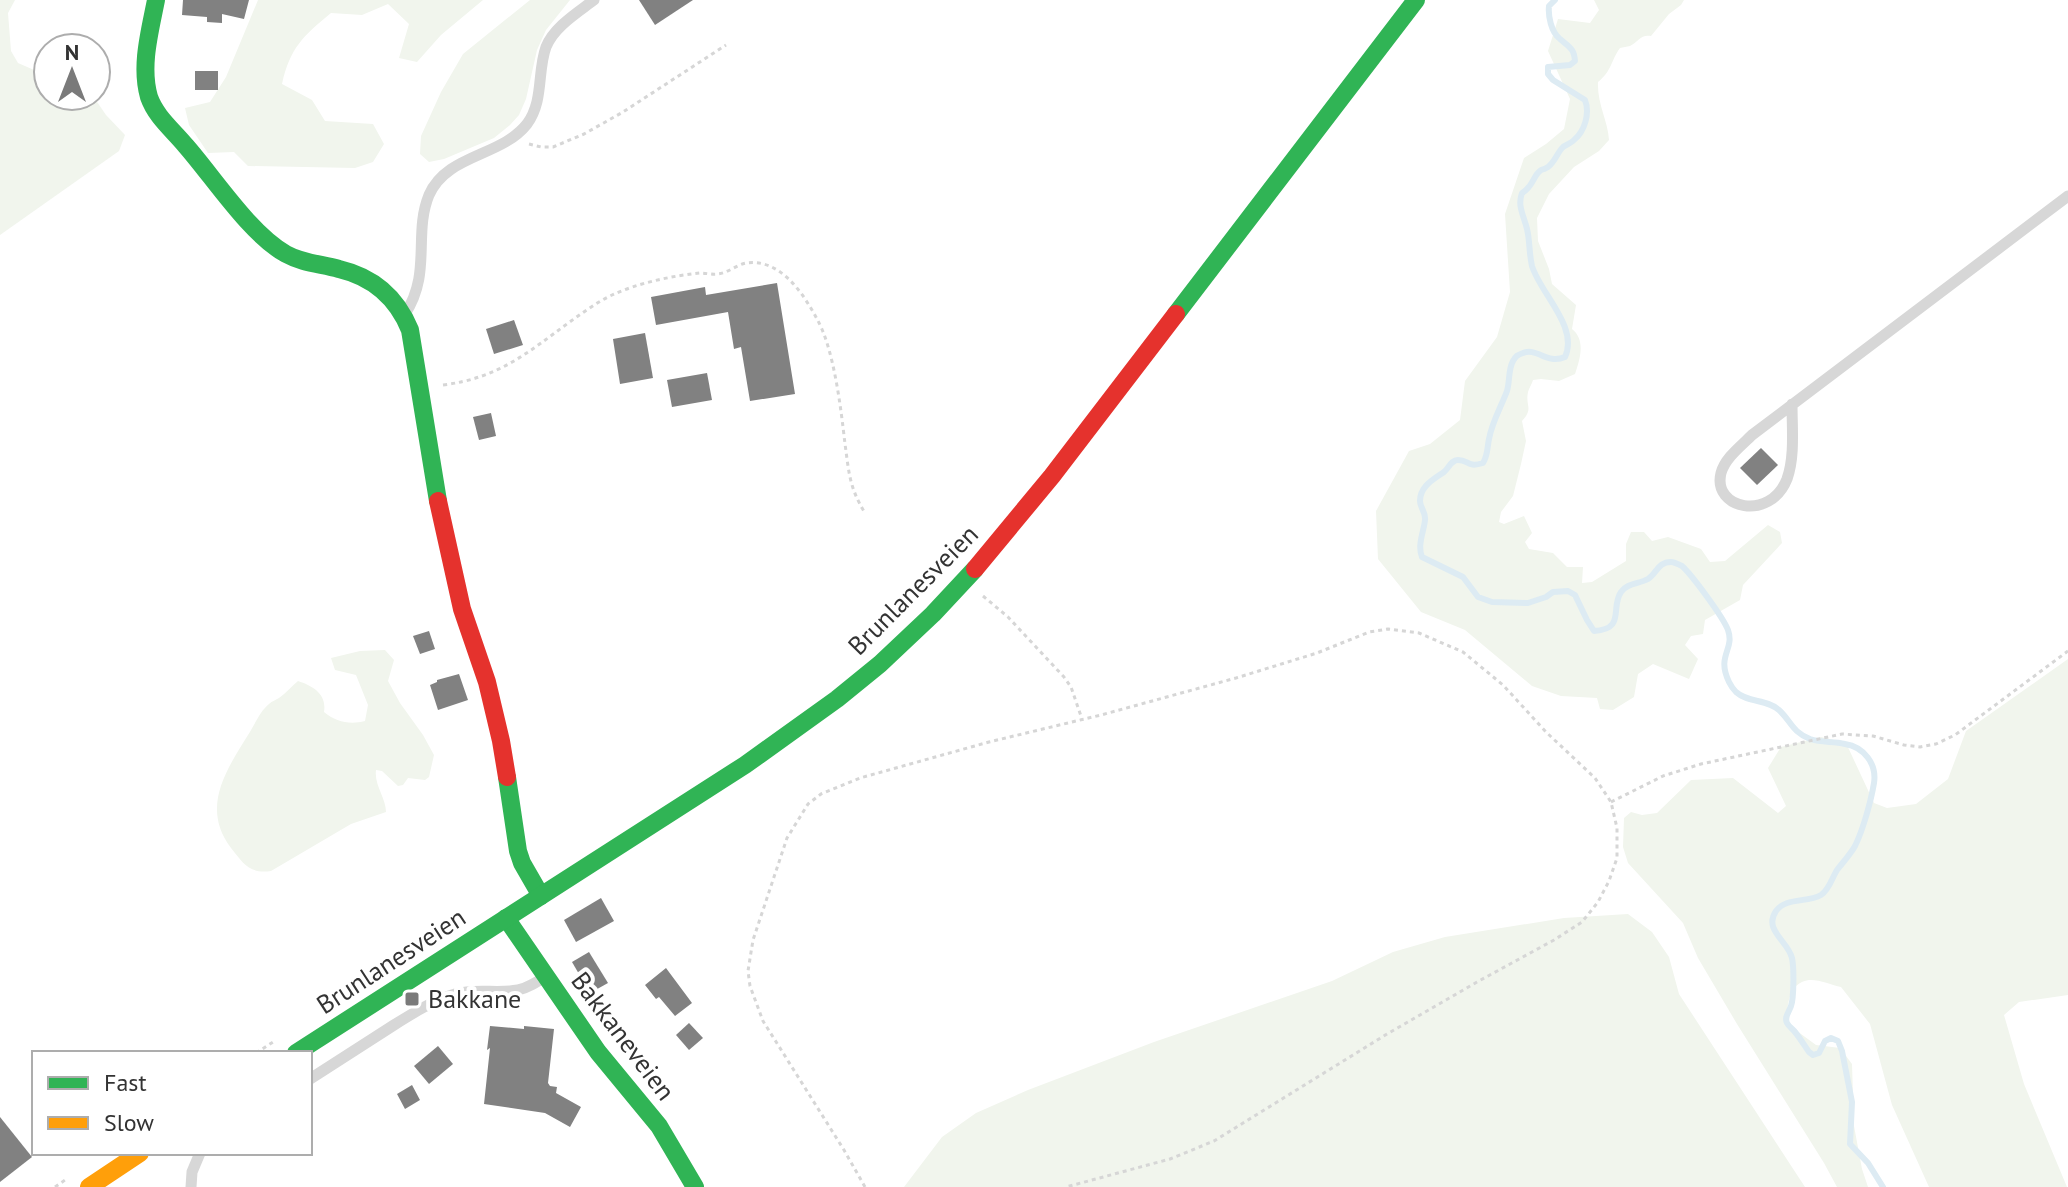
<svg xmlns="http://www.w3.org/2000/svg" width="2068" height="1187" viewBox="0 0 2068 1187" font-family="'PT Sans',sans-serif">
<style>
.green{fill:#f1f5ed}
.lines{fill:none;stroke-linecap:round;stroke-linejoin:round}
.stream{stroke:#ddebf3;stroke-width:6}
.building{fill:#818181}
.path{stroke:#d6d6d6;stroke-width:3;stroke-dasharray:4 4;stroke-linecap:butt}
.lane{stroke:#d7d7d7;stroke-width:11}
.fast{stroke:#30b455;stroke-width:18}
.slow{stroke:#ff9f0a;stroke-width:18}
.jam{stroke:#e5322d;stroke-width:18}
.poi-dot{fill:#7a7a7a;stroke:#fff;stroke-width:3}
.labels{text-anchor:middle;stroke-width:8;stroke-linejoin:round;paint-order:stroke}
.street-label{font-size:26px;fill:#333;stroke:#fff}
.poi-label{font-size:26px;fill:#333;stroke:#fff;text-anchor:start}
</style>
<rect width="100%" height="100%" fill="#fff"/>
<g class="green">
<polygon points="0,0 15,0 8,13 11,51 18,63 48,76 48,96 93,96 106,115 125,135 119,151 0,235"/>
<path d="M258,0h225l-42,35 -24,27 -18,-4 10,-34 -21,-20 -26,11 -31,-2c-28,23 -41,35 -49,71l30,16 13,21 48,3 11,20 -11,18 -18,6 -107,-2 -14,-14 -26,1 -19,-28 -4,-17 25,-6 16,-25z"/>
<polygon points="530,0 570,0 546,30 537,50 526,99 519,115 510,125 494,138 444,159 429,162 420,154 421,136 441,92 463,54"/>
<path d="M1594,0h90l-3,5 -12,9 -18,22c-10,-2 -13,6 -21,10 -3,1 -7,1 -10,2 -9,12 -8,23 -22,34 -1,22 10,39 11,58l-10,11 -25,16 -25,27 -12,24 1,23 11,28 3,15 24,21 -4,24c14,11 8,30 3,45l-16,7 -18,-2 -8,1c-1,4 -4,8 -5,12 -3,14 6,16 -6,29l4,20 -5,23 -8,32 -12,16 -2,10 5,2 20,-8 8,17 -7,9 4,7 24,4 14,14h16l-1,16 10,-1 34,-21v-17l5,-12h13l8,9 16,-4 33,12 9,13 15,-1 43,-36 12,7 2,11 -39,42 -3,15 -35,20 -2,14 -12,2 -6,9 13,14 -9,20 -36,-15 -15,10 -4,23 -21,13 -13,-1 -3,-11 -36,-2 -29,-10 -67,-56 -44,-18 -43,-53 -2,-48 33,-60 21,-7 30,-24 5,-39 32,-44 13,-45 -5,-78 19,-56 22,-14 18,-15 6,-30 -22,-48 10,-32 32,4 9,-13z"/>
<path d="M385,650l9,10 -6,21 12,22 23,32 11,20 -5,22 -4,3 -17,-2 -5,7 -5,1 -16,-15 -6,-1c-2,15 10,28 10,42l-35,12 -80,47c-22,3 -27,-7 -40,-23 -30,-40 -6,-76 17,-113 6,-9 12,-24 21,-31 3,-3 7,-4 10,-6 7,-5 13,-12 19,-17 15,5 29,13 26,31 12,10 26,13 41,9l3,-16 -12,-30 -21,-5 -4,-12 29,-7z"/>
<path d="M2068,659v336l-49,7 -15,13 20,69 43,103h-138l-37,-82 -22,-81 -29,-37c-9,-2 -23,-8 -32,-7 -22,3 -21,27 -23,43l30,22 24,3 12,16 2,62 8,43 6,18h-31l-13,-24 -87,-139 -39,-66 -15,-35 -55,-60 -5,-16 1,-29 7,-6 11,3 15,-2 34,-33 42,-2 45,35 8,-7 -18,-38 13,-21 40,-10 25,6 28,60 13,5 29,-4 32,-25 18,-48z"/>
<polygon points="1628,914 1652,932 1669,957 1679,994 1805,1187 904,1187 942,1137 976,1113 1028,1090 1154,1042 1332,981 1393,952 1445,937 1564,918"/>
</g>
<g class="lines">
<path class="stream" d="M1555,0l-6,6c-1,10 2,26 11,33 9,8 14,9 15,22l-5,4 -22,2v7l5,6 32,20c5,13 0,31 -11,40 -3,3 -8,5 -11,7 -6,6 -8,15 -15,20 -8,5 -5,0 -11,7 -5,7 -6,14 -15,19 -5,13 2,23 5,36 3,12 2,25 5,37 8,27 47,61 33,91 -18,8 -28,-10 -42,-4 -6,2 -7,3 -10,8 -5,9 -3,20 -6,30 -6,16 -15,31 -18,48 -2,9 -1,16 -6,24 -16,5 -14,-3 -25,-3 -7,0 -9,8 -14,12 -10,7 -24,14 -24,29 0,7 6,11 5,19 -1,11 -8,25 -3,37l41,20 15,20 14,5 36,1 18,-6 7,-5 15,-1 7,4 12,25 7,11c32,-2 16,-23 27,-39 6,-9 18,-8 27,-13 9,-6 10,-17 23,-17 3,0 9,3 11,4 10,9 41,51 46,64 7,20 -12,25 1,52 2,4 4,7 7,10 12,11 31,7 43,18 12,11 13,22 31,29 12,4 23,2 35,5 19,3 32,20 29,39 -3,18 -11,47 -19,63 -5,9 -12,16 -18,24 -5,8 -8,20 -16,25 -14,8 -35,2 -45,16 -13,19 12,30 16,47 2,9 2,40 -1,48 -2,6 -7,11 -4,17 2,4 6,6 8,9 5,6 9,13 14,20l4,3 6,-2 6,-12 6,-3 7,3 4,10 10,51 -2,42 18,19 15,24"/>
</g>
<g class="building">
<polygon points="183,0 249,0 244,19 222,14 222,23 207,22 207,17 182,15"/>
<polygon points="639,0 693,0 655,25"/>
<rect x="195" y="71" width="23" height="19"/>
<polygon points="777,283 795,394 750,401 741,347 734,349 728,312 656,325 651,297 705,287 706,295"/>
<polygon points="514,320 523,345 494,354 486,329"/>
<polygon points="645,333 653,378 620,384 613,339"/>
<polygon points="707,373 712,400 672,407 667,380"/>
<polygon points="491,413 496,436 479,440 473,417"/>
<polygon points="1761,448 1778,465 1757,485 1740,468"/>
<polygon points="429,631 435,649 420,654 413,636"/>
<polygon points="459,674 468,700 438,710 430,685 437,682 437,680"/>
<polygon points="601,898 614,921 576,942 564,920"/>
<polygon points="589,952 608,983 590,993 572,962"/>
<polygon points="666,968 692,1003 675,1016 659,997 656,999 645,985"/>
<polygon points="689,1023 703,1038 689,1050 676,1035"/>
<polygon points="490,1026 524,1029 524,1026 554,1029 548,1083 550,1086 557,1087 556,1093 581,1107 570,1127 545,1113 484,1104 490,1048 487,1050"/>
<polygon points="438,1046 453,1064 429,1084 414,1066"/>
<polygon points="412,1085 420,1100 405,1109 397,1094"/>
<polygon points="0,1117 32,1157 0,1182"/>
</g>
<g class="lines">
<g class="path">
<polyline points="529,144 541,147 553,147 584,134 623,112 726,45"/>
<path d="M443,385c56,-7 84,-32 128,-64 13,-9 26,-19 41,-26 26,-12 59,-19 88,-22 6,0 12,2 18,1 10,-1 18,-9 28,-11 34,-5 57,30 71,56 17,30 24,90 28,125 4,28 4,43 20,69"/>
<polyline points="983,596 1008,617 1064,677 1071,687 1082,719"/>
<polyline points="1611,802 1663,776 1701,764 1842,734 1873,736 1904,745 1920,747 1936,744 1955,735 2068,651"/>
<polyline points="256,1053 273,1042"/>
<polyline points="55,1187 65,1180"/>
<polyline points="865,1187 844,1150 763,1021 750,986 748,971 753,940 787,838 808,804 821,794 860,778 989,742 1101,715 1236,678 1317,653 1369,632 1388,629 1419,633 1463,652 1503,685 1546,732 1595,778 1611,802 1617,828 1617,858 1609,881 1598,902 1582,922 1554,940 1477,982 1387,1034 1214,1141 1170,1159 1066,1187"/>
</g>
<g class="lane">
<path d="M405,314c27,-41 8,-80 24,-119 18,-41 72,-38 98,-71 17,-23 10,-52 19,-77 8,-20 31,-34 48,-47"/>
<path d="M1792,404c0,24 3,53 -5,75 -17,43 -75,30 -66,-6 4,-15 20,-27 31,-38l316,-239"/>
<path d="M310,1079c28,-18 56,-36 84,-54 19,-12 40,-25 61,-31 21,-6 42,0 63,-4 10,-2 19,-8 28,-14"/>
<polyline points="191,1187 192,1172 200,1153"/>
</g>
<g class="fast">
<path d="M156,0c-6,31 -16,66 -7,97 7,20 24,33 37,49 28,32 64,88 100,108 16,9 35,10 53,15 34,8 58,29 71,61l28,171"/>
<polyline points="1176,314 1416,0"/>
<polyline points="507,777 518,851 522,863 541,896"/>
<polyline points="506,918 598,1052 659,1126 695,1187"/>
<polyline points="296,1053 745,765 837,699 880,664 933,614 975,569"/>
</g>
<polyline class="slow" points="89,1187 140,1153"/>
<g class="jam">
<polyline points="438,501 462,609 487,682 501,741 507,777"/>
<polyline points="975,569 1052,476 1176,314"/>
</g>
</g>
<rect class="poi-dot" x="404" y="991" width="16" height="16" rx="4"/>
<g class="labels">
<g class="street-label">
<text transform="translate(913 590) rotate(-45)" y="9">Brunlanesveien</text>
<text transform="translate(391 961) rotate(-33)" y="9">Brunlanesveien</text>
<text transform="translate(623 1036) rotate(53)" y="9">Bakkaneveien</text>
</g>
<g class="poi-label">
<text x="428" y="1008">Bakkane</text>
</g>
</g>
<rect x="32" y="1051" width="280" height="104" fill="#ffffff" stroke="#adadad" stroke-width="2"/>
<rect x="48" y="1077" width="40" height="12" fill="#30b455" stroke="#adadad" stroke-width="2"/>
<text x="104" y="1091" font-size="24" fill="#333333">Fast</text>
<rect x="48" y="1117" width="40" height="12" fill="#ff9f0a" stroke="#adadad" stroke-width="2"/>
<text x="104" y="1131" font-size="24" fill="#333333">Slow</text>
<g transform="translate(72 72)"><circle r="38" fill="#ffffff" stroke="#adadad" stroke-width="2"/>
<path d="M0-6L14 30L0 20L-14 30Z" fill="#7a7a7a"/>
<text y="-12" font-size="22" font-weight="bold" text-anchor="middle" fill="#333333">N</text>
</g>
</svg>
